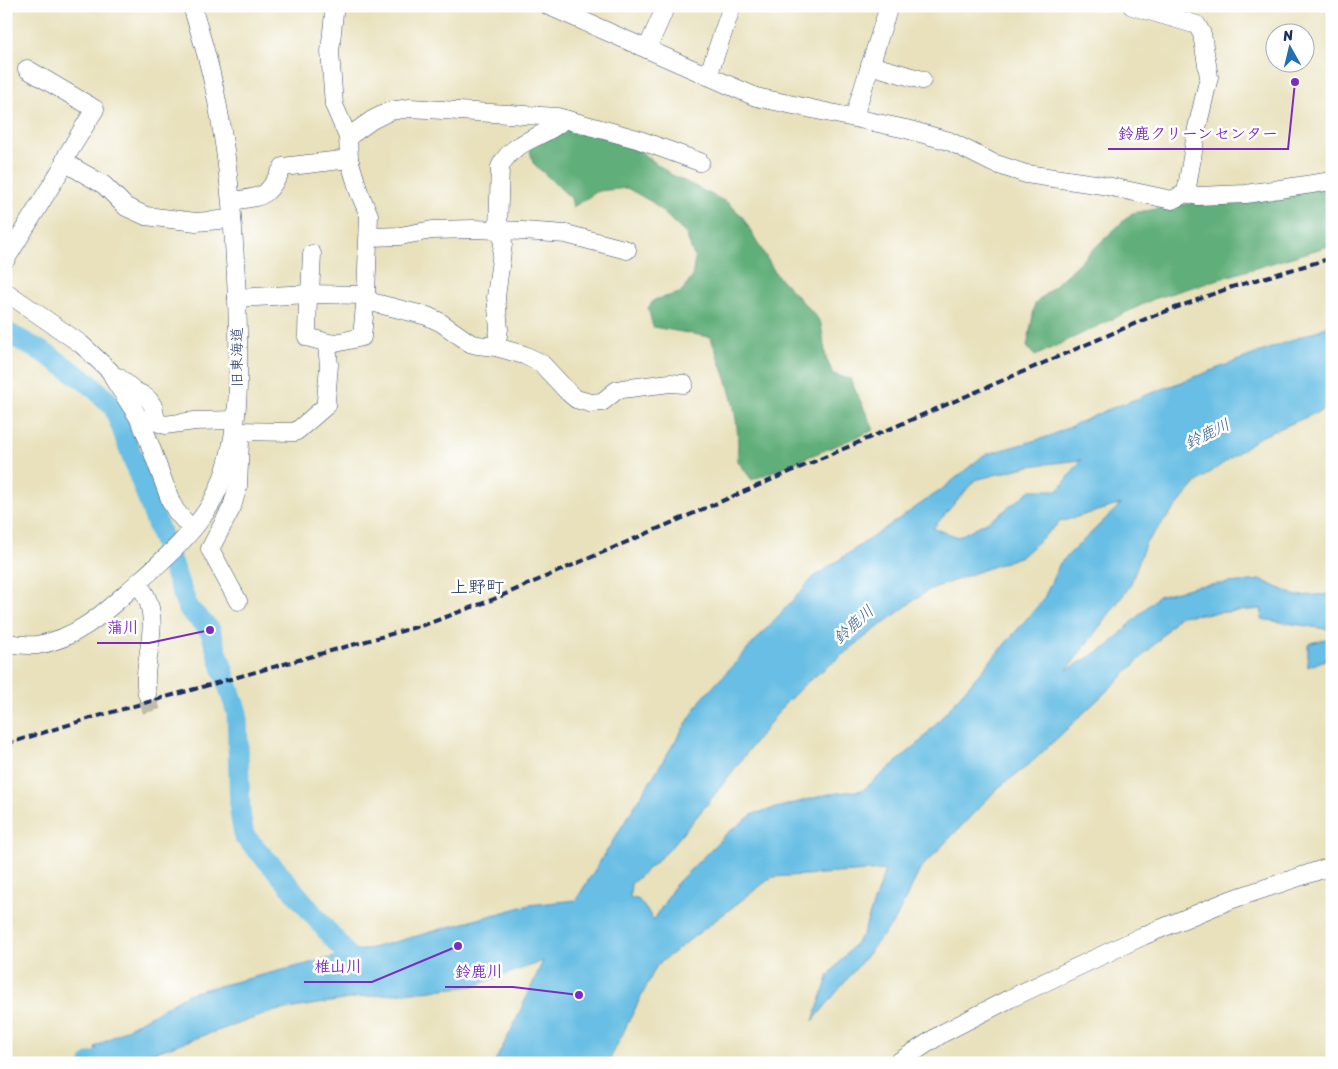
<svg xmlns="http://www.w3.org/2000/svg" width="1338" height="1069" viewBox="0 0 1338 1069" font-family="Sriracha,'Klee One',sans-serif">
<style>
.forest{fill:#60ae79;stroke:#3e6e6c}
.water{fill:#67bee4;stroke:#4176a1;fill-rule:evenodd}
.lines{fill:none;stroke-linecap:round;stroke-linejoin:round}
.river{stroke:#67bee4;stroke-width:21}
.minor-tunnel{stroke:#bfbda9;stroke-width:18;stroke-dasharray:18 9;stroke-linecap:butt}
.minor-casing{stroke:#3a4a6c;stroke-width:19}
.minor{stroke:#fff;stroke-width:18}
.rail{stroke:#1b2f5e;stroke-width:4;stroke-dasharray:8 4;stroke-linecap:butt}
.labels{text-anchor:middle;stroke-width:5;stroke-linejoin:round;paint-order:stroke}
.street-label{font-size:15px;fill:#1b2f5e;stroke:#fff}
.water-label{font-size:16px;font-style:italic;fill:#325a86;stroke:#fff}
.quarter-label{font-size:18px;fill:#1b2f5e;stroke:#fff}
.leader{fill:none;stroke:#7b2cbf;stroke-width:2}
.callout-dot{fill:#7b2cbf;stroke:#fff;stroke-width:2}
.callout-label{font-size:16px;text-anchor:middle;font-weight:bold;fill:#7b2cbf;stroke:#fff;stroke-width:5;stroke-linejoin:round;paint-order:stroke}
</style>
<rect width="100%" height="100%" fill="#fff"/>
<filter id="ink" filterUnits="userSpaceOnUse"><feTurbulence type="fractalNoise" baseFrequency=".02" numOctaves="2"/><feDisplacementMap in="SourceGraphic" scale="10" xChannelSelector="R" yChannelSelector="G"/><feConvolveMatrix kernelMatrix="1 2 1 2 8 2 1 2 1" color-interpolation-filters="sRGB"/></filter>
<filter id="wash" filterUnits="userSpaceOnUse"><feTurbulence type="fractalNoise" baseFrequency=".0096" numOctaves="4" result="noise"/><feDisplacementMap in="SourceGraphic" scale="20" xChannelSelector="R" yChannelSelector="G"/><feGaussianBlur stdDeviation="1.12" result="paint"/><feColorMatrix in="noise" values="0 0 0 0 0 0 0 0 0 0 0 0 0 0 0 0 0 1.4 0 .05"/><feComposite in="paint" operator="in"/></filter>
<g filter="url(#wash)">
<rect width="100%" height="100%" fill="#e8e1bc"/>
<g class="forest">
<path d="M564,128l36,3 35,17 37,27 56,28 14,13 34,58 40,42 5,8 5,34 7,16 17,5 24,51 -122,50 -15,-20c5,-41 -11,-86 -27,-123l-57,-10 -5,-19 6,-8 26,-7 12,-15 3,-19 -9,-25 -34,-32 -25,-14 -29,3 -25,16 -2,-9 -38,-35 -6,-27z"/>
<polygon points="1332,181 1332,245 1156,298 1035,356 1027,347 1035,304 1132,213 1314,183"/>
</g>
<g class="water">
<path d="M1332,325v81l-74,32 -62,45 -51,61 -15,42 -63,84 41,-24 50,-50 39,-10 64,-6 36,16 35,-2v36l-71,-11 1,-10 -83,7 -24,28 -25,25 -100,95 -32,24 -77,80 -27,54 -81,99 16,-46 34,-41 22,-64 -113,7 -115,88 -49,98h-114l18,-34 31,-68 -69,25 -113,11 -86,14 -151,52h-23l-6,-16 95,-54 201,-50 138,-38 47,-5 125,-200 113,-123 127,-87 43,-35 63,-18 60,-27zM1081,460l-22,30h-28l-35,27 -38,20 -25,-9 42,-48 54,-14zM1121,504l-61,59 -17,37 -123,142 -57,48 -34,4 -76,20 -28,21 -50,50 -21,35 -15,-20 -9,-3 1,-13 37,-33 40,-48 75,-97 22,-22 64,-50 59,-44 94,-34 38,-34z"/>
<polygon points="1332,637 1332,657 1308,667 1308,644"/>
</g>
<g class="lines">
<g class="river">
<polyline points="6,332 48,355 90,384 114,407 188,608 210,630 237,713 240,812 244,836 278,872 364,975"/>
<polyline points="91,1063 128,1051"/>
</g>
</g>
</g>
<g filter="url(#ink)">
<g class="lines">
<polyline class="minor-tunnel" points="147,694 152,713"/>
<g class="minor-casing">
<g id="minor">
<polyline points="549,6 756,97 906,129 949,141 993,163 1026,174 1102,185 1172,200 1186,193 1197,128 1209,77 1202,34 1197,25 1132,6"/>
<polyline points="647,49 666,6"/>
<polyline points="870,65 922,80"/>
<polyline points="708,76 732,6"/>
<polyline points="854,117 889,6"/>
<polyline points="348,137 372,120 390,111 410,108 557,117 637,139 700,162"/>
<polyline points="64,162 104,185 126,207 146,216 196,222 232,219"/>
<polyline points="1186,193 1198,196 1246,194 1332,181"/>
<path d="M232,201c34,-5 34,-3 51,-34l66,-8"/>
<polyline points="370,237 400,236 432,230 474,229 523,231 566,234 627,250"/>
<polyline points="6,259 62,168 67,155 95,109 27,69"/>
<polyline points="6,292 81,344 110,371 115,381 137,415 146,434 171,502 176,511 192,530"/>
<polyline points="308,294 307,337 332,344"/>
<polyline points="310,294 312,254"/>
<polyline points="237,298 308,294 366,295 371,302 427,316 440,322 470,343 477,345 496,347 524,355 541,363 569,393 576,399 590,403 602,402 617,390 622,389 670,383 684,384"/>
<path d="M496,347l3,-18 -3,-32 7,-53 -1,-10 -4,-4 2,-63c13,-28 46,-29 64,-48"/>
<polyline points="118,377 135,391 143,395 149,400 153,406 156,420 159,423 165,425 195,421 235,420"/>
<polyline points="241,431 295,432 298,430 327,405 326,401 329,365 327,345 362,337 366,295 369,215 359,192 349,159 348,137 334,105 330,52 334,13 333,6"/>
<path d="M138,583c2,4 6,9 8,13 15,31 -5,67 1,98"/>
<polyline points="238,601 210,549 232,507 238,486 240,441"/>
<path d="M6,643c10,1 21,3 31,2 40,-6 68,-33 97,-59 28,-25 59,-51 78,-84 32,-59 27,-140 25,-204 -3,-64 -7,-128 -19,-191 -6,-35 -16,-68 -26,-101"/>
<polyline points="897,1063 943,1033 1009,999 1143,936 1230,900 1332,866"/>
</g>
</g>
<use href="#minor" class="minor"/>
<polyline class="rail" points="6,744 91,718 427,624 494,599 1148,318 1232,287 1332,258"/>
</g>
</g>
<g class="labels">
<g class="street-label">
<text transform="translate(237 357) rotate(-90)" y="5">旧東海道</text>
</g>
<g class="water-label">
<text transform="translate(1207 433) rotate(-26)" y="6">鈴鹿川</text>
<text transform="translate(853 624) rotate(-42)" y="6">鈴鹿川</text>
</g>
<g class="quarter-label">
<text x="477" y="593">上野町</text>
</g>
</g>
<path class="leader" d="M1295 82L1288 149H1108M210 630L149 643H97M458 946L372 982H304M579 995L513 987H445"/>
<g class="callout-dot">
<circle cx="1295" cy="82" r="5"/>
<circle cx="210" cy="630" r="5"/>
<circle cx="458" cy="946" r="5"/>
<circle cx="579" cy="995" r="5"/>
</g>
<g class="callout-label">
<text x="1198" y="139">鈴鹿クリーンセンター</text>
<text x="123" y="633">蒲川</text>
<text x="338" y="972">椎山川</text>
<text x="479" y="977">鈴鹿川</text>
</g>
<rect width="1338" height="1069" fill="none" stroke="#fff" stroke-width="25"/>
<g transform="translate(1290 48) rotate(352)"><circle r="24" fill="#ffffff" stroke="#a4acbf"/>
<path d="M0-4L9 19L0 12L-9 19Z" fill="#1f6fb2"/>
<text y="-8" font-size="14" font-weight="bold" text-anchor="middle" fill="#1b2f5e">N</text>
</g>
</svg>
